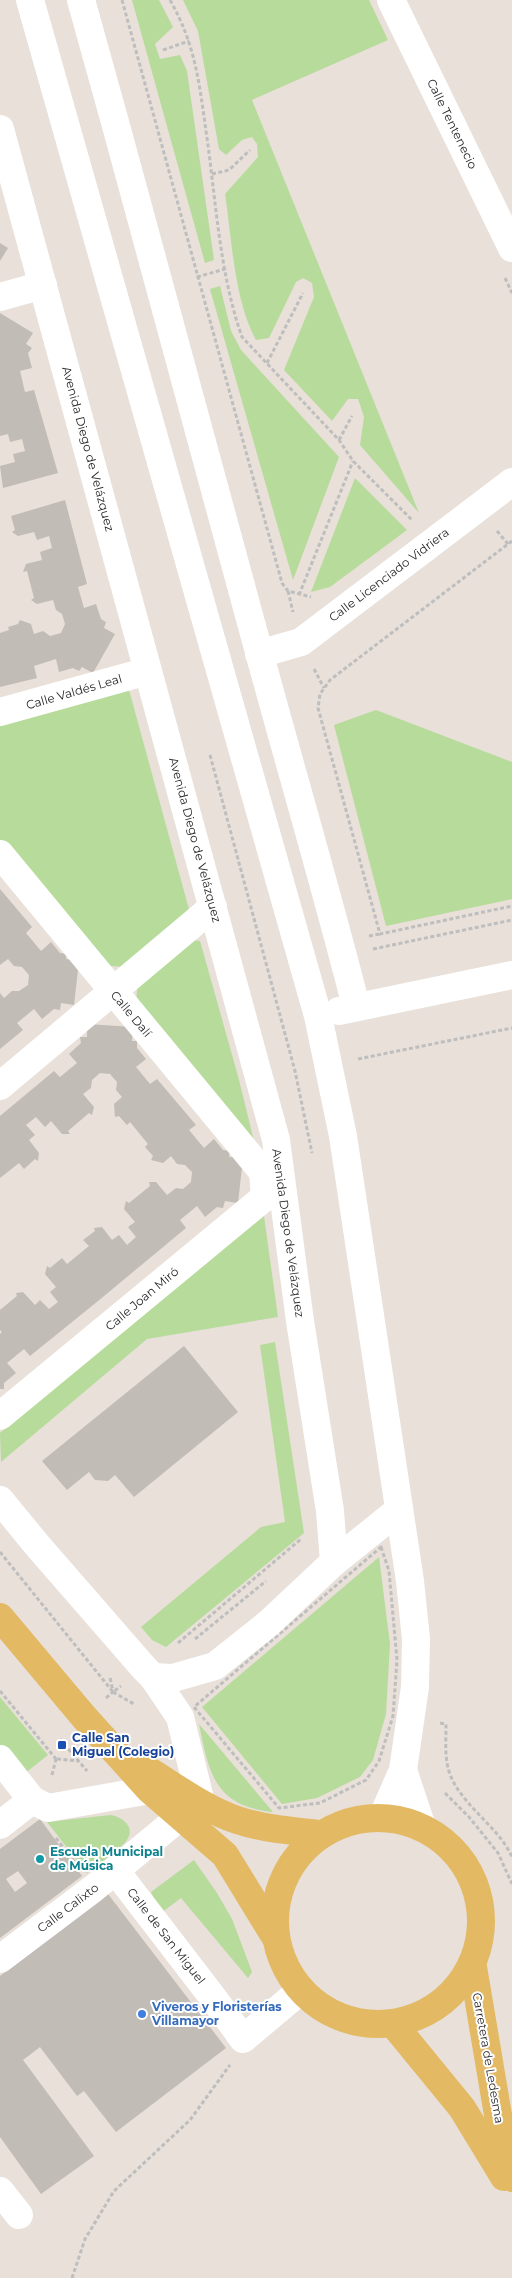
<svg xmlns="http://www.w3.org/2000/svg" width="512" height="2278" viewBox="0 0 512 2278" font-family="Montserrat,sans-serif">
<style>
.green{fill:#b7db9a}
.building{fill:#c1bcb5;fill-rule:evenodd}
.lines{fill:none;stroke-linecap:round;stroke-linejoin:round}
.path{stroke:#bebebe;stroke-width:3;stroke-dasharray:4 2.5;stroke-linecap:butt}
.minor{stroke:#fff;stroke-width:28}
.major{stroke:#e3b963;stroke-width:28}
.transit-dot{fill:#1a4fb4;stroke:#fff;stroke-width:2}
.culture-dot{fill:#0f9aa8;stroke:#fff;stroke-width:2}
.shop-dot{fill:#3f7fe0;stroke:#fff;stroke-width:2}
.labels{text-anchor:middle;stroke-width:4;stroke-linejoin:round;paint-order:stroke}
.street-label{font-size:12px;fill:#272727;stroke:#fff}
.transit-label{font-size:12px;font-weight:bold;fill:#164399;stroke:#fff;text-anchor:start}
.culture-label{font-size:12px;font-weight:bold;fill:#0d838f;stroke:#fff;text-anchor:start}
.shop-label{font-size:12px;font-weight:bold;fill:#366cbe;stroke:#fff;text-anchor:start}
</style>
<rect width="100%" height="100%" fill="#e8e0d9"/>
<g class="green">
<polygon points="132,0 159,0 173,27 155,44 160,59 180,55 187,71 214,260 205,263"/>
<path d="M183,0h186l19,40 -136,60 167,413 -59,-68 4,-28 -6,-18h-10l-16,22 -48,-51 30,-73 -2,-14 -9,-5 -7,4 -27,56 -13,2c-22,-40 -24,-101 -31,-146l33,-37 -1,-13 -5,-7 -10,3 -16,15 -7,-6 -21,-118z"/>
<polygon points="220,286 231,331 241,350 339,457 293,580 210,289"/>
<polygon points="355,478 407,530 330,587 311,592"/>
<polygon points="128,686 190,913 125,967 99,965 0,844 0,722"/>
<polygon points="376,710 512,762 512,899 386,926 334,725"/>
<polygon points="190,940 200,941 238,1076 257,1153 135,1011 138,982"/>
<polygon points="263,1209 278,1317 147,1339 1,1462 0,1433"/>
<polygon points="275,1342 304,1533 166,1647 152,1640 141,1627 261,1527 285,1522 260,1345"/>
<polygon points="379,1557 390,1644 386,1714 373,1760 360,1777 317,1798 282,1804 202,1707"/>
<polygon points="0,1697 48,1755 24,1774 0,1745"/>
<path d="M199,1724l74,88c-58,-6 -64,-38 -74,-88z"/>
<path d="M111,1815c11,2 25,12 16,25 -6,9 -31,25 -40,33l-40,-51z"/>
<polygon points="194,1860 217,1893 232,1919 252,1972 248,1978 181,1898 161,1913 151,1892"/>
</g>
<g class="building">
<polygon points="0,243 8,248 0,261"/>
<polygon points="0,313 33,333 26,344 32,348 28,353 32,368 20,371 25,392 34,390 58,473 3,488 0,466 15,462 13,454 25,451 22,439 10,442 8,434 0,436"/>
<polygon points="65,500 87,584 78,587 84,608 96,604 101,619 106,622 104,628 115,634 93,673 82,667 79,671 73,668 59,672 56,659 34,666 37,678 0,687 0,633 9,630 8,627 18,624 20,620 31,624 34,634 43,631 50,636 61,633 65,624 62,614 56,610 53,600 37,604 31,600 34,598 27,571 23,572 26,564 42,560 40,552 52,548 49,536 37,540 34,532 18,536 12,532 15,530 11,516"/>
<polygon points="0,889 32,927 26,933 41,951 51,942 60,953 67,954 66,959 79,961 74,1005 61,1003 60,1010 54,1009 42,1019 34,1009 17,1023 23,1030 0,1049 0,993 4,998 12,991 19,991 28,985 29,975 22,967 14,966 8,959 0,965"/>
<polygon points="87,1024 133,1027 132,1041 137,1041 137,1048 146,1059 136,1067 150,1084 157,1079 196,1125 189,1130 204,1148 214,1139 223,1150 230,1151 229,1157 243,1158 238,1203 225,1201 223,1208 217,1207 205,1217 197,1206 180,1220 186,1228 98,1301 30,1356 24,1349 7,1363 16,1373 4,1383 4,1389 0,1389 0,1334 2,1332 0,1330 0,1310 17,1296 16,1293 23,1292 35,1305 40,1300 49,1309 58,1302 50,1292 56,1287 45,1274 47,1266 50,1268 62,1258 67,1264 89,1246 83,1240 95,1231 94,1228 102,1227 112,1240 119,1235 127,1245 136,1237 128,1227 135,1222 124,1209 126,1201 129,1203 150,1186 149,1182 156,1182 167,1195 176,1188 183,1189 191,1182 192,1172 185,1165 177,1164 171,1156 163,1163 151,1160 153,1156 145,1147 148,1144 130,1122 127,1125 119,1116 115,1117 114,1104 122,1097 116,1090 117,1082 110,1074 100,1073 92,1080 91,1088 83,1094 94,1107 92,1115 89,1113 68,1131 70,1134 62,1134 51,1121 45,1127 36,1117 26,1125 35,1135 29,1140 39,1153 38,1161 35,1159 24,1169 19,1163 0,1178 0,1116 54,1071 60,1077 77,1063 69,1054 81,1043 80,1037 87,1037"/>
<polygon points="184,1346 238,1412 134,1497 115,1475 108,1481 95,1480 89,1472 67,1490 42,1461"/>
<path d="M40,1819l42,57 -82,62v-89zM18,1871l9,12 -12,9 -9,-13z"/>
<polygon points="108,1894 226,2048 116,2132 84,2091 77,2096 40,2047 23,2060 94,2156 41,2194 0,2137 0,1976"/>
</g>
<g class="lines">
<g class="path">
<polyline points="122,0 282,583 288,591 311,597"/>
<path d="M170,0c25,44 29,81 36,131 10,68 13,141 36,206l97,103 14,21 59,59"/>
<polyline points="163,50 189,41"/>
<polyline points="212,174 229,170 250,150"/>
<polyline points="197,277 225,269"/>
<polyline points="505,278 512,293"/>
<polyline points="267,363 303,293"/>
<polyline points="339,440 352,416"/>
<polyline points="497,531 508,544"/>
<polyline points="512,541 330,680 320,694 318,708 380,934 512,906"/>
<polyline points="288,591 293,612"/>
<polyline points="299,595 353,461"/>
<polyline points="314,669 324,688"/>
<polyline points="210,755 295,1071 312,1153"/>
<polyline points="369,936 380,934"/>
<polyline points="373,949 512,920"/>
<polyline points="358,1059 512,1028"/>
<polygon points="381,1547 389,1571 397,1660 393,1716 379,1761 366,1780 320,1803 279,1808 194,1707"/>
<polyline points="0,1552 113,1692 121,1686"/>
<polyline points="195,1639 266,1581"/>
<polyline points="178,1643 301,1539"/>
<polyline points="0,1691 56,1759"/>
<polyline points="113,1692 134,1704"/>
<polyline points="106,1698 113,1692 110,1677"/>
<path d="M440,1723l6,1c0,13 -1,27 1,39 6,38 50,60 65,94"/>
<polyline points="60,1739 87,1771"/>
<polyline points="57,1759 78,1761"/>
<polyline points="52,1775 56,1759"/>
<polyline points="445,1793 469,1817 498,1853 512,1884"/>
<polyline points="56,1838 77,1865"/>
<polyline points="72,2278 85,2239 114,2191 190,2120 230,2065"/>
</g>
<g class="minor">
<polyline points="30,0 318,1016 343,1136 410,1581 416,1639 415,1687 403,1770 382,1818"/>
<path d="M81,0c61,217 119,435 178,652 32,118 67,236 97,354"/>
<polyline points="391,0 512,248"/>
<polyline points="0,129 276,1140 300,1321 330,1511 334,1562"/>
<polyline points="0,297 43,285"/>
<polyline points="259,654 301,642 512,482"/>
<polyline points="0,712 148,671"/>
<polyline points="0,854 263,1172 265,1197 0,1416"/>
<polyline points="339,1011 512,975"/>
<polyline points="0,1086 213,907"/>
<polyline points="0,1500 37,1545 144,1668 153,1677 180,1717 201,1803"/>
<polyline points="153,1677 173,1678 215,1666 269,1623 334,1562 399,1510"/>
<polyline points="0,1759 32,1800 48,1808 150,1790"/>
<polyline points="403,1770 422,1827"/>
<polyline points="0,1825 32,1800"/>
<polyline points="115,1870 214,1999 243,2039 300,1991"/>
<polyline points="0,1959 94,1888 180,1817"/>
<polyline points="0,2191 19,2215"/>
</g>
<g class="major">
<polyline points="0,1617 84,1717 150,1790 225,1855 274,1935"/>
<path d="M143,1767c30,18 61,42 94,53 27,9 56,11 84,14"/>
<circle cx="378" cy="1921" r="103"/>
<polyline points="473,1967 498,2115 512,2178"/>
<polyline points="394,2025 462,2108 504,2177"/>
</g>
</g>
<rect class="transit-dot" x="57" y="1740" width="10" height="10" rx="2.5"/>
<circle class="culture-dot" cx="40" cy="1859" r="5"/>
<circle class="shop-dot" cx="142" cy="2014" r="5"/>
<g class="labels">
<g class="street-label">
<text transform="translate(452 124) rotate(64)" y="4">Calle Tentenecio</text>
<text transform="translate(88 449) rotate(75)" y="4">Avenida Diego de Velázquez</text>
<text transform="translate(389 575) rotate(-37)" y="4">Calle Licenciado Vidriera</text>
<text transform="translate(74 692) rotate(-16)" y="4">Calle Valdés Leal</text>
<text transform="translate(195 840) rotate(75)" y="4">Avenida Diego de Velázquez</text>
<text transform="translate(131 1014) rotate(50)" y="4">Calle Dalí</text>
<text transform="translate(288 1233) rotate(82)" y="4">Avenida Diego de Velázquez</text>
<text transform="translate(142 1299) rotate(-40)" y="4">Calle Joan Miró</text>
<text transform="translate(68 1908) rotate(-37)" y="4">Calle Calixto</text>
<text transform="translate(166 1936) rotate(52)" y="4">Calle de San Miguel</text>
<text transform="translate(488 2058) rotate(80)" y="4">Carretera de Ledesma</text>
</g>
<g class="transit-label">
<text x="72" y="1742">Calle San<tspan x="72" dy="14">Miguel (Colegio)</tspan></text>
</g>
<g class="culture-label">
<text x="50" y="1856">Escuela Municipal<tspan x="50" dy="14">de Música</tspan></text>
</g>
<g class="shop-label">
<text x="152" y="2011">Viveros y Floristerías<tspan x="152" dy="14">Villamayor</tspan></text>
</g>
</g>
</svg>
